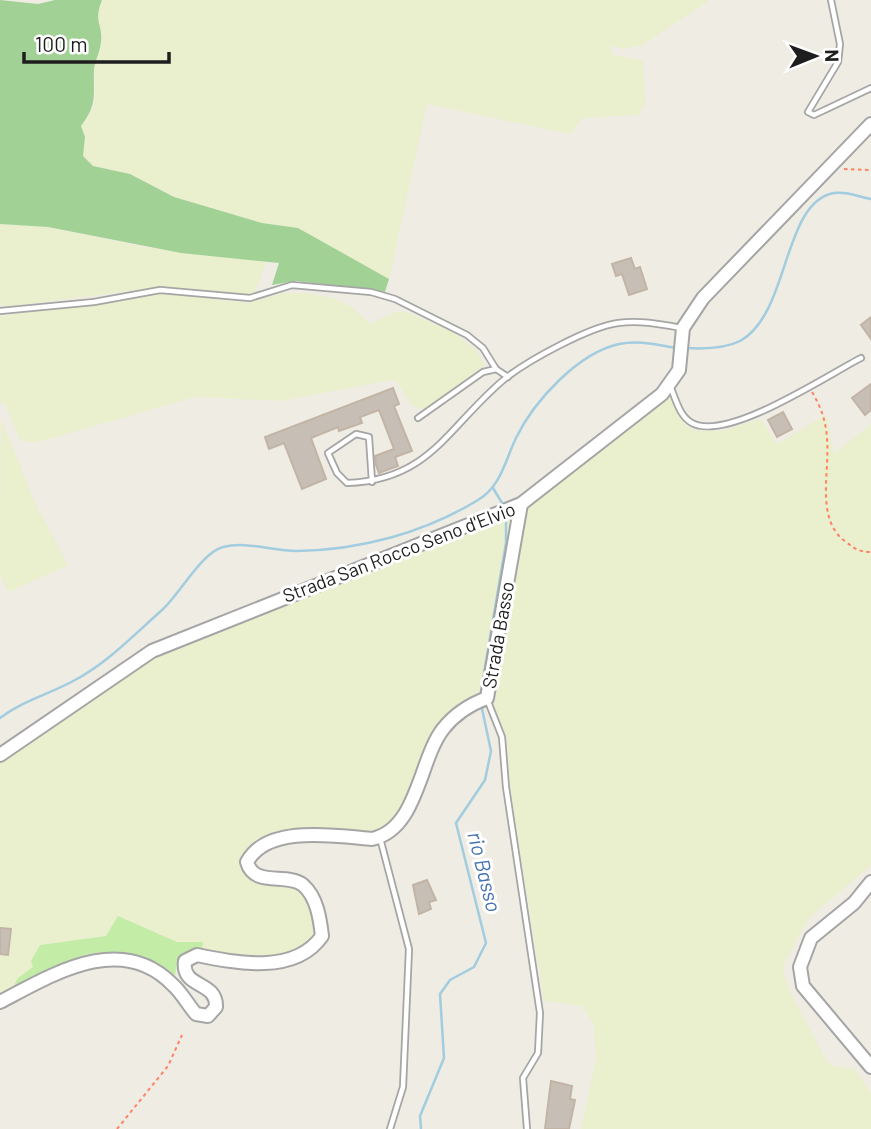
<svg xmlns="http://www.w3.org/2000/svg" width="871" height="1129" viewBox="0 0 871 1129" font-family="Barlow,sans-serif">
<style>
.farmland{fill:#eaefce}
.grass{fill:#c3eca7}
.forest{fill:#a2d196}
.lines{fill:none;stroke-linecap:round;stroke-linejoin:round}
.stream{stroke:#a2ccdf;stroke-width:2.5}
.building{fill:#c7bfb6;stroke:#c2b4a5;stroke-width:2}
.service-casing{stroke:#a5a5a5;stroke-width:8}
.tertiary-casing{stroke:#a5a5a5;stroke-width:16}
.path{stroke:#ff8265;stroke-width:2;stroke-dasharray:3.5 3.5;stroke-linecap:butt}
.service{stroke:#fff;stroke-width:4.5}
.tertiary{stroke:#fff;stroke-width:12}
.labels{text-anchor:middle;stroke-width:6;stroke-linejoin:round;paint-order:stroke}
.street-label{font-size:19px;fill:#1e1e1e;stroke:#fff}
.water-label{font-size:21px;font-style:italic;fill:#4673b2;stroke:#fff}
</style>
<rect width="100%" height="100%" fill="#efece3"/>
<g class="farmland">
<polygon points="102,0 710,0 642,45 623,49 610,45 613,55 643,60 645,104 639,115 582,118 570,134 427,104 389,279 298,228 262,223 174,197 130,174 93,166 87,161 83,156 85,137 81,126 93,110 95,99 94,67 102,41 96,16"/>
<polygon points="0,224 48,227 145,247 258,259 266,263 254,293 248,295 161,287 5,307 0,304"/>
<polygon points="166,293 248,303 283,293 306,293 333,298 352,307 370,324 395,312 406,312 453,332 476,350 485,365 427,408 420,409 411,405 399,384 391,380 281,401 195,397 35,443 20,440 5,403 0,404 0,316"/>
<polygon points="670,396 687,427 698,431 722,431 761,419 777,444 826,415 834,454 871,424 871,865 809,918 786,959 783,971 789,990 825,1058 833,1066 855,1069 871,1093 871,1129 581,1129 596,1061 594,1025 582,1006 544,1001 511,793 506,735 494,707 524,522 527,507"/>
<polygon points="1,418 34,501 68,565 9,592 0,575"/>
<polygon points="507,517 513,517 484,686 460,708 400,813 376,834 278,835 251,847 243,857 245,868 302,890 312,908 318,931 311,947 273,958 251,960 202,950 203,942 177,942 118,917 106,936 40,945 33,967 18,978 11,991 0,996 0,759 158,654"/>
</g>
<path class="grass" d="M118,916l59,26h26l-1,8 -23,5 -5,25c-15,-8 -32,-20 -49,-25 -41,-12 -80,18 -114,36l7,-13 15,-11 -2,-6 9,-16 66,-9z"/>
<path class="forest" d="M0,0l38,4 17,-4h47c-9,23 1,23 -1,42 -1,10 -6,18 -7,27 -1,27 4,34 -13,57l4,11 -2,19 10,10 37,8 44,23 88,26 36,5 91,51 -4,13 -89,-11 -24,4 7,-22 -98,-10 -133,-26 -48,-3z"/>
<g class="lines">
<g class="stream">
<path d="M687,348c17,1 37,1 53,-7 50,-27 42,-139 94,-148 14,-2 24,4 37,6"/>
<polyline points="493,488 505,508"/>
<polyline points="480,697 506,543 506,514"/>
<path d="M0,718c24,-18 50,-24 75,-38 32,-17 60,-46 87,-70 18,-16 39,-57 61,-63 24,-6 49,4 74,4 63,-1 127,-18 181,-51 23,-14 27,-39 38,-62 18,-37 62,-85 103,-94 21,-4 38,1 58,4"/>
<polyline points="421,1129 420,1116 444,1058 440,994 450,980 474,967 486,943 456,823 485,780 491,751 481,704"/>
</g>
</g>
<g class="building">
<polygon points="631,258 635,269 640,267 647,289 629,295 622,274 616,276 612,264"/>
<polygon points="871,317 871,339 861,325"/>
<polygon points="871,384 871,410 865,415 852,398"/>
<polygon points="393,388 399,404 394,406 412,451 395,457 398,466 379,473 376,465 375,456 394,449 379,410 360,417 362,423 339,431 338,427 311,438 326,479 302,489 284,443 269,449 265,437"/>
<polygon points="783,412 792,429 777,437 768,420"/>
<polygon points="427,880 436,900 429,902 431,909 419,914 413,885"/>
<polygon points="0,928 11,929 8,955 0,954"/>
<polygon points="551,1081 572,1086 570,1099 575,1100 569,1129 545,1129"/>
</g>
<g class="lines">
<g class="service-casing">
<g id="service">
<polyline points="831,0 840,44 838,62 808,112 814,115 871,88"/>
<polyline points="0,311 94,302 160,290 250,298 292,285 371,292 395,299 467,335 483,348 496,369 508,377"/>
<path d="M670,386c6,13 9,30 22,37 35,19 132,-46 169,-65"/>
<polyline points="418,418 483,372 496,369"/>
<path d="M372,482l-3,-45 -13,-3 -28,19 9,20 10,10c85,-3 102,-59 160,-106 24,-18 82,-50 111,-54 22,-3 42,1 64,5"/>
<polyline points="487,699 502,737 506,787 540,1013 538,1053 523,1078 527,1129"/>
<polyline points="380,838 409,949 403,1087 390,1129"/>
</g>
</g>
<g class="tertiary-casing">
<g id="tertiary">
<polyline points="0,755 152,651 521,504 662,394 679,370 683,328 703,298 871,124"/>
<polyline points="871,882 854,903 811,938 800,967 803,986 871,1067"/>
<path d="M0,1002c52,-27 121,-71 173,-17 9,8 15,20 23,29l12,2 8,-9c1,-27 -35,-18 -31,-46l12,-6c39,8 98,20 125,-19 -2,-17 -5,-39 -19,-51 -16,-13 -49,3 -56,-23 20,-38 90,-26 125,-23 46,-10 47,-79 71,-110 11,-14 28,-25 44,-31l34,-194"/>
</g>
</g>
<g class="path">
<polyline points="844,169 871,170"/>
<path d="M812,392c9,15 14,29 15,47 3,34 -12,81 19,103 9,7 14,10 25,10"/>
<polyline points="117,1129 168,1066 182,1035"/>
</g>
<use href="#service" class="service"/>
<use href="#tertiary" class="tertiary"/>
</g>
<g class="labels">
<g class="street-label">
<text transform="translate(399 552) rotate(-21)" y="7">Strada San Rocco Seno d'Elvio</text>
<text transform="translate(498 635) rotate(-80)" y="7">Strada Basso</text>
</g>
<g class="water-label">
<text transform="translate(484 872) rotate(76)" y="7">rio Basso</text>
</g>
</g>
<g transform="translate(815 56) rotate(89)" stroke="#ffffff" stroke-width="5" paint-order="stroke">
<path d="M0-5L12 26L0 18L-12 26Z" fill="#1e1e1e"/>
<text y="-10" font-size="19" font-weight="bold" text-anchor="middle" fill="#1e1e1e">N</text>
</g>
<path d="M24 52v10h145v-10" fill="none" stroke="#1e1e1e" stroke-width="3.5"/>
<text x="35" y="52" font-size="21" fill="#1e1e1e" stroke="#ffffff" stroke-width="5" paint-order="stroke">100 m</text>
</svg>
